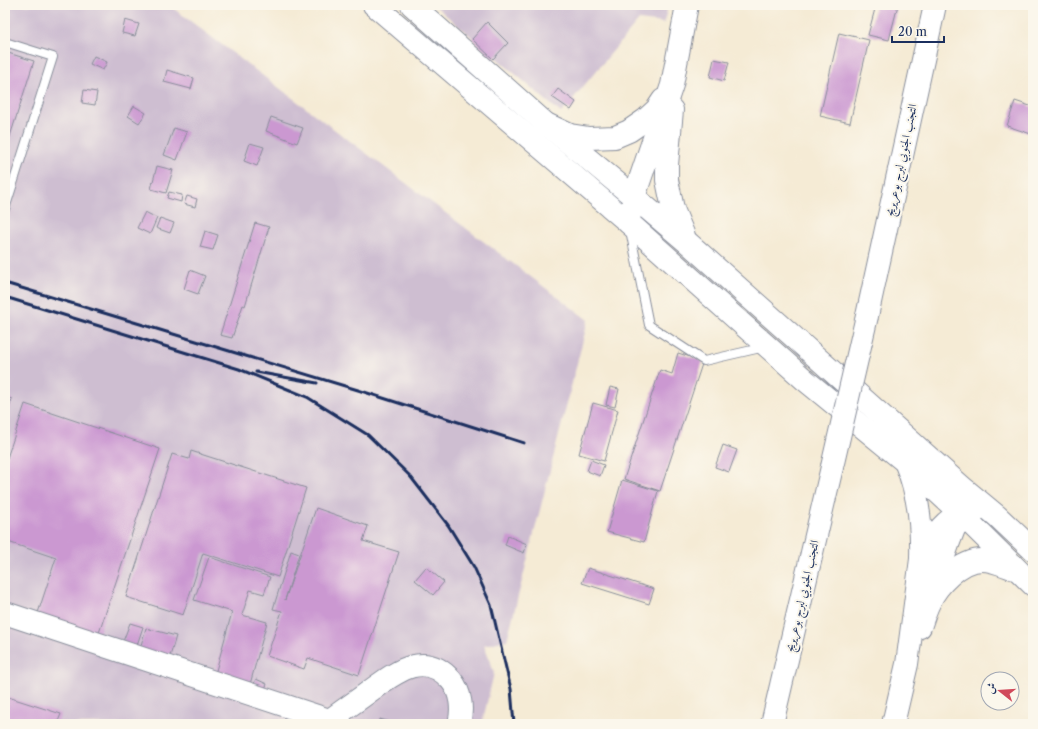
<svg xmlns="http://www.w3.org/2000/svg" width="1038" height="729" viewBox="0 0 1038 729" font-family="'Libre Caslon Text',Amiri,serif">
<style>
.industrial{fill:#cebed1}
.building{fill:#cb98d1}
.lines{fill:none;stroke-linecap:round;stroke-linejoin:round}
.lane-casing{stroke:#888d9a;stroke-width:10}
.secondary-casing{stroke:#888d9a;stroke-width:24}
.primary-casing{stroke:#888d9a;stroke-width:24}
.highway-casing{stroke:#888d9a;stroke-width:24}
.lane{stroke:#fff;stroke-width:8}
.secondary{stroke:#fff;stroke-width:22}
.primary{stroke:#fff;stroke-width:22}
.highway{stroke:#fff;stroke-width:22}
.rail{stroke:#1b2f5e;stroke-width:3}
.highway-bridge-casing{stroke:#888d9a;stroke-width:24;stroke-linecap:butt}
.highway-bridge{stroke:#fff;stroke-width:22}
.labels{text-anchor:middle;stroke-width:4;stroke-linejoin:round;paint-order:stroke}
.street-label{font-size:12px;fill:#1b2f5e;stroke:#fbf7ec}
</style>
<rect width="100%" height="100%" fill="#fbf7ec"/>
<filter id="ink" filterUnits="userSpaceOnUse"><feTurbulence type="fractalNoise" baseFrequency=".025" numOctaves="2"/><feDisplacementMap in="SourceGraphic" scale="8" xChannelSelector="R" yChannelSelector="G"/><feConvolveMatrix kernelMatrix="1 2 1 2 8 2 1 2 1" color-interpolation-filters="sRGB"/></filter>
<filter id="wash" filterUnits="userSpaceOnUse"><feTurbulence type="fractalNoise" baseFrequency=".012" numOctaves="4" result="noise"/><feDisplacementMap in="SourceGraphic" scale="16" xChannelSelector="R" yChannelSelector="G"/><feGaussianBlur stdDeviation="0.9" result="paint"/><feColorMatrix in="noise" values="0 0 0 0 0 0 0 0 0 0 0 0 0 0 0 0 0 1.4 0 .05"/><feComposite in="paint" operator="in"/></filter>
<g filter="url(#wash)">
<rect width="100%" height="100%" fill="#f5ebd5"/>
<g class="industrial">
<polygon points="5,5 169,5 588,320 507,640 484,645 494,673 482,724 5,724"/>
<polygon points="434,5 668,5 664,23 639,20 561,113"/>
</g>
<g id="blocks">
<g class="building">
<polygon points="876,5 898,5 889,40 868,35"/>
<polygon points="125,20 139,24 135,36 122,33"/>
<polygon points="487,22 508,43 493,59 472,39"/>
<polygon points="839,33 869,40 850,123 820,116"/>
<polygon points="5,52 34,61 5,152"/>
<polygon points="94,56 107,62 103,70 90,64"/>
<polygon points="714,59 729,62 724,81 710,77"/>
<polygon points="167,70 194,78 191,89 164,82"/>
<polygon points="558,89 576,102 571,110 552,97"/>
<polygon points="84,90 97,92 95,105 82,103"/>
<polygon points="1015,101 1033,107 1033,127 1031,134 1007,126"/>
<polygon points="134,106 146,113 139,123 128,116"/>
<polygon points="271,117 303,128 297,143 266,131"/>
<polygon points="174,128 187,132 177,160 164,155"/>
<polygon points="250,143 264,147 257,166 244,161"/>
<polygon points="157,166 173,170 166,193 151,189"/>
<polygon points="169,192 182,195 181,202 167,198"/>
<polygon points="187,196 197,199 195,207 184,204"/>
<polygon points="145,212 157,218 150,234 137,228"/>
<polygon points="160,218 174,223 170,233 156,228"/>
<polygon points="255,223 269,227 245,306 243,305 232,338 220,335"/>
<polygon points="205,231 218,235 213,250 200,247"/>
<polygon points="190,270 205,276 198,294 184,289"/>
<polygon points="678,353 703,361 660,491 624,479 660,370 672,374"/>
<polygon points="610,387 619,389 615,407 606,405"/>
<polygon points="5,397 12,399 5,420"/>
<polygon points="593,403 618,410 604,461 579,454"/>
<polygon points="25,404 160,449 97,639 36,619 56,558 5,541 5,464"/>
<polygon points="723,445 737,450 729,472 715,467"/>
<polygon points="191,451 306,488 278,577 203,553 183,615 126,597 172,454 189,459"/>
<polygon points="591,460 604,465 600,476 587,471"/>
<polygon points="622,480 658,491 644,542 607,532"/>
<polygon points="316,508 368,526 363,541 399,552 359,675 308,658 304,669 267,656 282,611 273,609 291,551 299,554 285,600"/>
<polygon points="508,536 527,544 524,553 505,545"/>
<polygon points="209,557 270,577 264,594 250,590 242,615 267,622 249,688 214,678 232,612 194,600"/>
<polygon points="426,567 444,582 433,595 415,580"/>
<polygon points="588,568 654,589 649,604 582,583"/>
<polygon points="130,623 143,627 136,648 122,644"/>
<polygon points="146,628 176,636 169,660 139,652"/>
<polygon points="256,679 267,684 262,695 251,690"/>
<polygon points="5,696 61,714 57,724 5,724"/>
<polygon points="380,719 397,724 379,724"/>
</g>
</g>
</g>
<g filter="url(#ink)">
<use href="#blocks" fill-opacity="0" stroke="#888d9a" stroke-width="1"/>
<g class="lines">
<g class="lane-casing">
<g id="lane">
<polyline points="5,42 53,57 5,209"/>
<polyline points="630,230 649,325 704,361 765,347"/>
</g>
</g>
<g class="secondary-casing">
<g id="secondary">
<polyline points="5,613 341,724"/>
<path d="M330,720c13,-10 27,-19 40,-29 25,-18 54,-42 81,-11 10,12 12,29 8,44"/>
</g>
</g>
<g class="primary-casing">
<g id="primary">
<polyline points="374,5 629,223"/>
<polyline points="412,5 546,124 634,197"/>
</g>
</g>
<g class="highway-casing">
<g id="highway">
<polyline points="672,110 667,165 667,180 673,209 684,236"/>
<polyline points="546,124 570,135 589,138 615,137 629,131 645,120 657,109 663,100"/>
<polyline points="634,197 686,241 962,487 997,516 1033,550"/>
<polyline points="631,212 634,197 672,85 687,5"/>
<polyline points="629,223 805,380 904,461 960,513 1033,585"/>
<polyline points="867,316 935,5"/>
<path d="M906,464c13,31 16,61 15,94"/>
<path d="M933,590c8,-26 16,-51 27,-75"/>
<path d="M920,627c3,-8 5,-16 9,-24 8,-18 32,-43 53,-43 12,0 23,6 33,9"/>
<polyline points="772,724 832,467"/>
<path d="M893,724l14,-60 14,-105c11,-21 26,-48 54,-48"/>
</g>
</g>
<use href="#lane" class="lane"/>
<use href="#secondary" class="secondary"/>
<use href="#primary" class="primary"/>
<use href="#highway" class="highway"/>
<g class="rail">
<polyline points="5,283 358,390 524,443"/>
<polyline points="5,297 239,369 307,397 368,435 410,476 448,525 474,567 491,605 499,639 511,689 514,724"/>
<polyline points="256,372 317,383"/>
</g>
<g class="highway-bridge-casing">
<polyline id="highway-bridge" points="832,467 867,316"/>
</g>
<use href="#highway-bridge" class="highway-bridge"/>
</g>
</g>
<g class="labels">
<g class="street-label">
<text transform="translate(901 160) rotate(-78)" y="4">التجنب الجنوبي لبرج بوعريريج</text>
<text transform="translate(802 596) rotate(-77)" y="4">التجنب الجنوبي لبرج بوعريريج</text>
</g>
</g>
<rect width="1038" height="729" fill="none" stroke="#fbf7ec" stroke-width="20"/>
<g transform="translate(1000 691) rotate(287)"><circle r="19" fill="#fbf7ec" stroke="#a1a7b3"/>
<path d="M0-3L7 15L0 10L-7 15Z" fill="#d1495b"/>
<text y="-6" font-size="11" font-weight="bold" text-anchor="middle" fill="#1b2f5e">ش</text>
</g>
<path d="M892 36v6h52v-6" fill="none" stroke="#1b2f5e" stroke-width="2"/>
<text x="898" y="36" font-size="12" fill="#1b2f5e" stroke="#fbf7ec" stroke-width="3" paint-order="stroke">20 m</text>
</svg>
